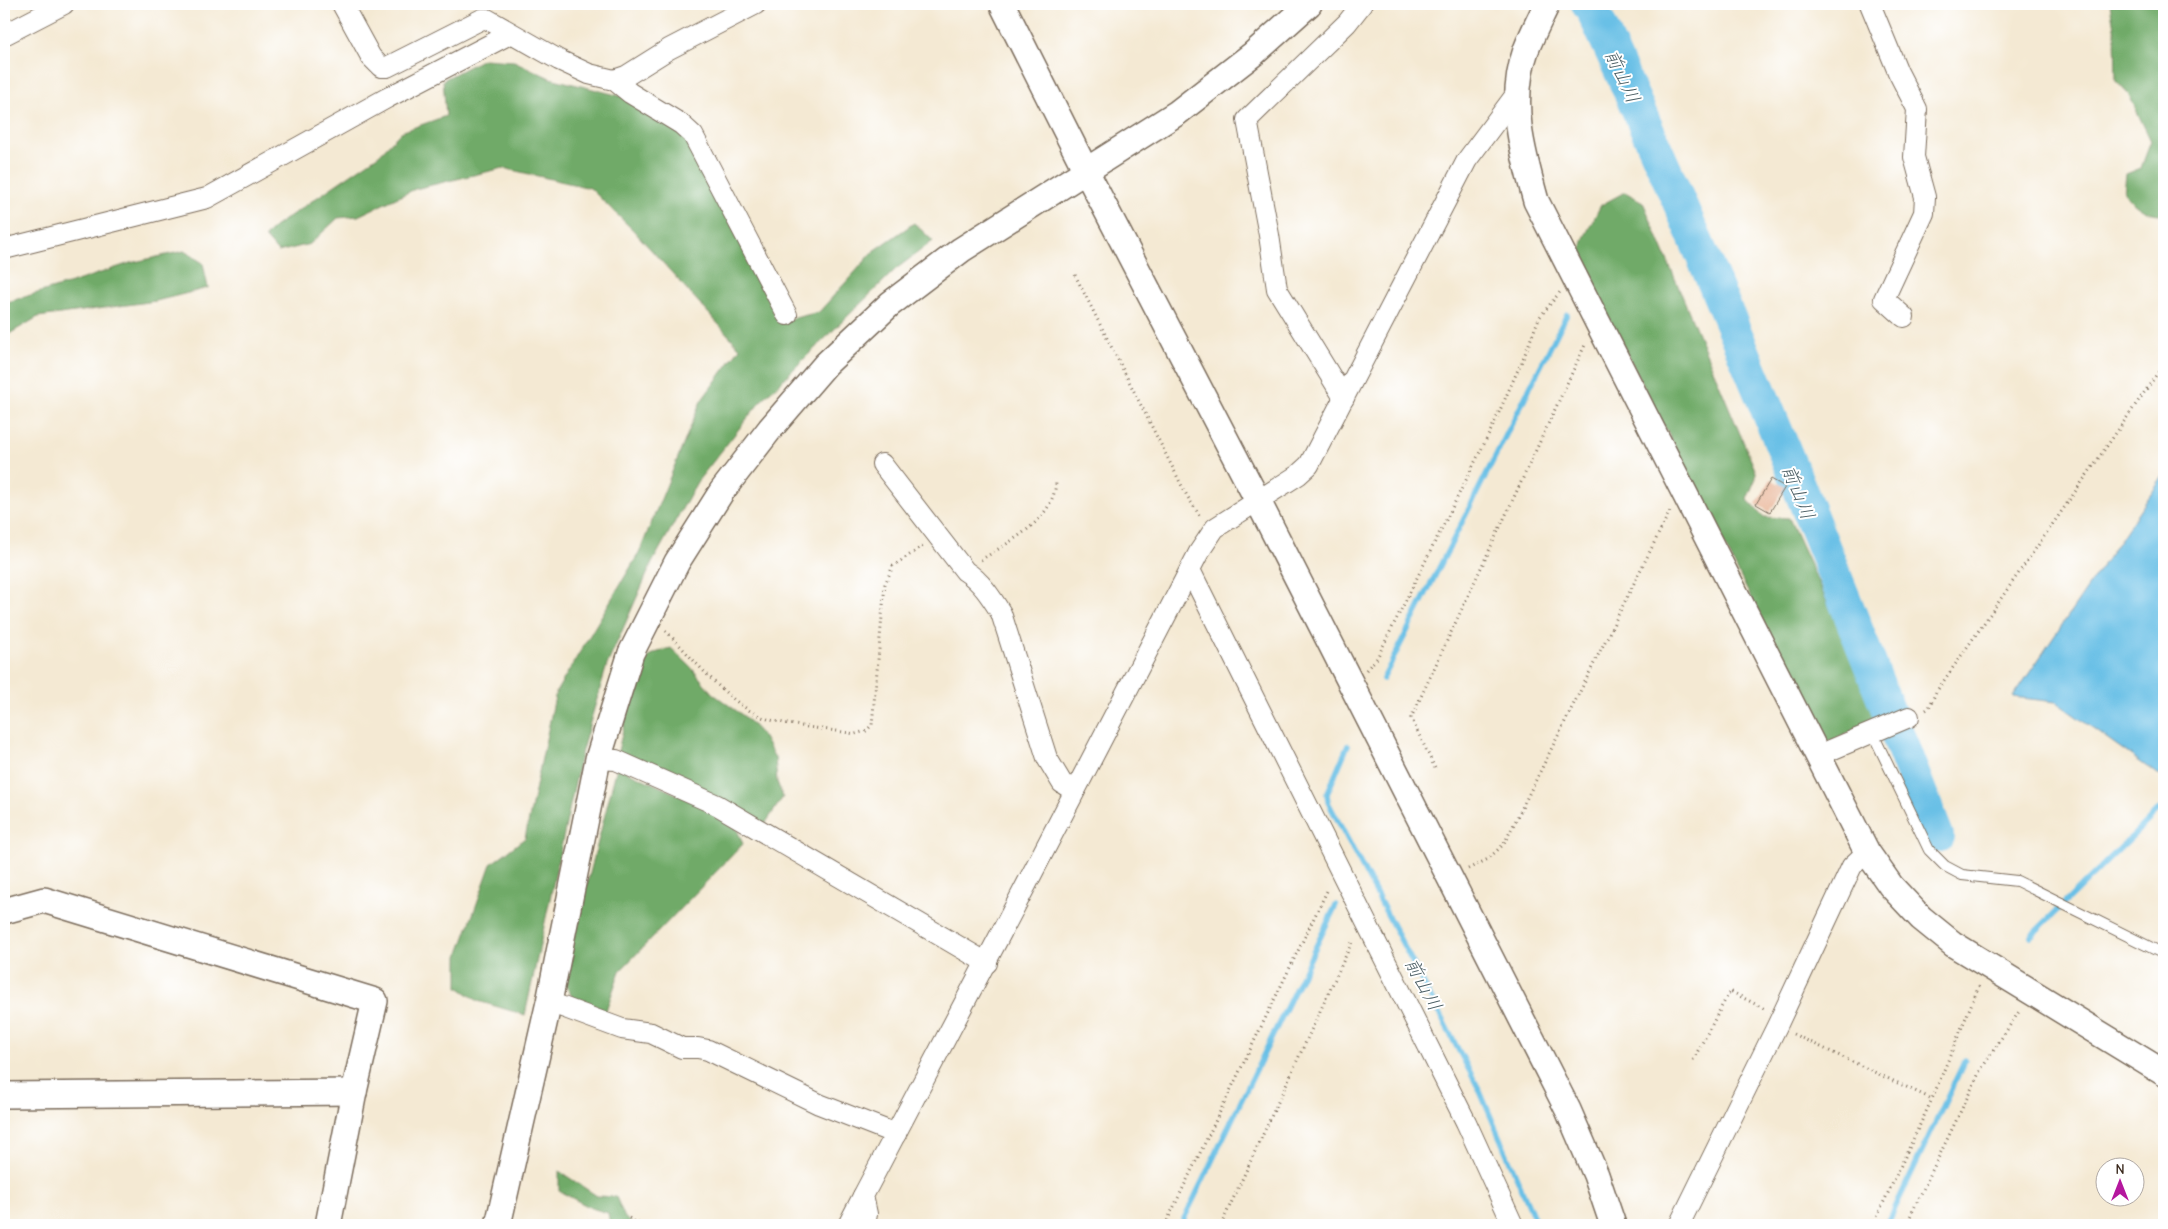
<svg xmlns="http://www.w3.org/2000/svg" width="2168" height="1229" viewBox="0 0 2168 1229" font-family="'Comic Neue','Klee One',sans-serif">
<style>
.forest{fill:#70aa68;stroke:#566a43}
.water{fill:#69c0e6;stroke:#527582}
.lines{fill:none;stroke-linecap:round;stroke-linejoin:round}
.stream{stroke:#69c0e6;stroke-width:5.5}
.river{stroke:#69c0e6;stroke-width:34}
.building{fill:#e7b091}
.service-casing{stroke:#7c6d5d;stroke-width:12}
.minor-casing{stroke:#7c6d5d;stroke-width:22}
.tertiary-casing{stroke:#7c6d5d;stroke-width:28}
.path{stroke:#7c6d5d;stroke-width:3;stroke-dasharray:1 4;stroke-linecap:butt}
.service{stroke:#fff;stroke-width:10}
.minor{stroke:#fff;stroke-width:20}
.tertiary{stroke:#fff;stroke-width:25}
.labels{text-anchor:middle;stroke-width:4;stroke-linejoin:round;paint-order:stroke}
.water-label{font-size:19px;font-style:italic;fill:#4b5e64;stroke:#fff}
</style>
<rect width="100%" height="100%" fill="#fff"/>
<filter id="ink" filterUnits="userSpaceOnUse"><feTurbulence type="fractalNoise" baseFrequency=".02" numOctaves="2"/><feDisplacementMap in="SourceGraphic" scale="10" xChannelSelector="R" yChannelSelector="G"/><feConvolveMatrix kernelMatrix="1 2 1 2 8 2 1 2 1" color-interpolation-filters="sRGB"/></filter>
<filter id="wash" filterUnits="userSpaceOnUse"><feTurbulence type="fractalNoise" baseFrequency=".0096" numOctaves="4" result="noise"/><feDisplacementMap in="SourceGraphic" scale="20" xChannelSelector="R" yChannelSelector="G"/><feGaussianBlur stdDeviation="1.12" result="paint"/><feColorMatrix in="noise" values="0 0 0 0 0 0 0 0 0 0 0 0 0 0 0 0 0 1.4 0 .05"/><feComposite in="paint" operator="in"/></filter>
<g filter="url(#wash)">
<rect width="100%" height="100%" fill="#f4e9d3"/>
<g class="forest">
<path d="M2110,4h54v210c-17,1 -29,-9 -40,-21l2,-19 15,-6 10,-27 -22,-46 -13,-14 -1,-47z"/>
<polygon points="483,59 514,61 550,78 632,99 686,134 782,321 819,312 874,251 914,223 933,241 896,269 761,401 697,482 652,563 607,665 582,750 525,1015 478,1001 458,987 458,956 491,864 525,838 556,692 639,553 701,401 740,348 634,231 590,188 503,168 415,189 358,216 338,218 310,244 278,252 265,237 274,227 379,155 401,132 446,116 443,80"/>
<polygon points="1625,192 1643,202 1756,472 1756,478 1747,499 1764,517 1789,518 1880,718 1830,742 1822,740 1691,478 1578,259 1584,238 1601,205"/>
<polygon points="184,251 203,263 208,288 156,301 38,317 4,337 4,303 71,283 130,263"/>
<polygon points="671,648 690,666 712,693 745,717 763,736 775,758 777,782 783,797 765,824 617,755 627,713 644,661 655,653"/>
<polygon points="617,767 733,820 743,844 620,971 604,1016 572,997 563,979"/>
<polygon points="559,1171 597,1196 616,1197 625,1218 634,1225 610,1225 608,1213 591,1208 559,1191"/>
</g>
<polygon class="water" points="2164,475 2164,779 2056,702 2013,697"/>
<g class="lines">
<g class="stream">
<polyline points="1650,161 1657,149"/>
<polyline points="1383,679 1567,314"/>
<polyline points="1348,745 1327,794 1328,802 1479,1089 1537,1225"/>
<polyline points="2031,936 2164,805"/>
<polyline points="1181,1225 1336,905"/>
<polyline points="1887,1225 1965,1060"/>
</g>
<path class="river" d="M1588,4l6,9c125,269 236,546 343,823"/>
</g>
<g id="blocks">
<polygon class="building" points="1771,479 1785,487 1770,512 1756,504"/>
</g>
</g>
<g filter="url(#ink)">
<use href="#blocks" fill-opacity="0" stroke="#7c6d5d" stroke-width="1"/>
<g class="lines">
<g class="service-casing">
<polyline id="service" points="1872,732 1929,850 1945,866 1962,875 2017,881 2164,954"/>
</g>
<g class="minor-casing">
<g id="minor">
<polyline points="342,4 371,57 381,67 387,67 482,19 487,19 559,60 589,74 614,80 630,93 681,124 693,135 787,315"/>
<polyline points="1870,4 1898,72 1917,109 1914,157 1925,197 1924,213 1884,299 1904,317"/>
<polyline points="4,35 64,4"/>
<polyline points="614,80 626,76 669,49 756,4"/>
<polyline points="4,249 207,198 387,98 510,34"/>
<polyline points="1344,398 1277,289 1269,235 1247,120 1347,23 1362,4"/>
<path d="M882,464l83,107c16,10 26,26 36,42l46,145 15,25 12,8"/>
<polyline points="1190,570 1466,1122 1513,1225"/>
<polyline points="1819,755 1909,717"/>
<polyline points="598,759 616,760 717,805 987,963"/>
<polyline points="549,1002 622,1029 651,1033 682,1048 698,1048 708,1050 819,1104 896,1134"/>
<polyline points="848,1225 863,1196"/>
<path d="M865,1225l2,-11 -4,-18c113,-214 225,-429 336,-644l16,-24 83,-53 11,-10 158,-305 50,-67"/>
<polyline points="1679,1225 1777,1026 1852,866 1867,852"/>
</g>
</g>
<g class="tertiary-casing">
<g id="tertiary">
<polyline points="1002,4 1086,171 1258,501 1568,1110 1596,1175 1613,1225"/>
<path d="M1547,4c-7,15 -15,30 -21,46 -18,51 -4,101 10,151l331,651 24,34 30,32 32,26 211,129"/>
<polyline points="4,911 44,900 375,1001 354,1092 328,1225"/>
<polyline points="4,1095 354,1092"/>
<polyline points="498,1225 549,1002 598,759 631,653 677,562 722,491 770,429 826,364 890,304 961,250 1177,113 1253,54 1309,4"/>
</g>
</g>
<g class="path">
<polyline points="1075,275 1187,496 1200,516"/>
<path d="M981,560c30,-20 71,-38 75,-77"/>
<path d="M666,631c27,27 68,80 105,89 27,7 57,9 84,14l11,-3 6,-6 13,-141 8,-18 30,-20"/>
<polyline points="1366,670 1377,658 1492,428 1525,354 1539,318 1560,292"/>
<polyline points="1926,710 1929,708 1936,692 2164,364"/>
<polyline points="1435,768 1411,718 1585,345"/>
<polyline points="1468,869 1488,859 1504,844 1670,511"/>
<polyline points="1793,1034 1932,1099 1979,986"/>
<polyline points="1693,1060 1730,991 1765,1009"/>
<polyline points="629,1218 642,1225"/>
<polyline points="1165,1225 1328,889"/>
<polyline points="1221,1225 1353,940"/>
<polyline points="1873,1225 1932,1099"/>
<polyline points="1906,1225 1980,1071 2020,1010"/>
</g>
<use href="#service" class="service"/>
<use href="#minor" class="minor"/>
<use href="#tertiary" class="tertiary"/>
</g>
</g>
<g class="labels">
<g class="water-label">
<text transform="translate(1623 76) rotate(65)" y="7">前山川</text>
<text transform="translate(1799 492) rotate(68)" y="7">前山川</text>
<text transform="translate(1424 984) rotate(62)" y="7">前山川</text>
</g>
</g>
<rect width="2168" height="1229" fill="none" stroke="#fff" stroke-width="20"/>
<g transform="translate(2120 1182)"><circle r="24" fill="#ffffff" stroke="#b1aaa5"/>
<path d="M0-4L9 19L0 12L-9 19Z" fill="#b5179e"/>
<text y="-8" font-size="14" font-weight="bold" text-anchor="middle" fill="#3b2a1e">N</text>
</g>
</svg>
